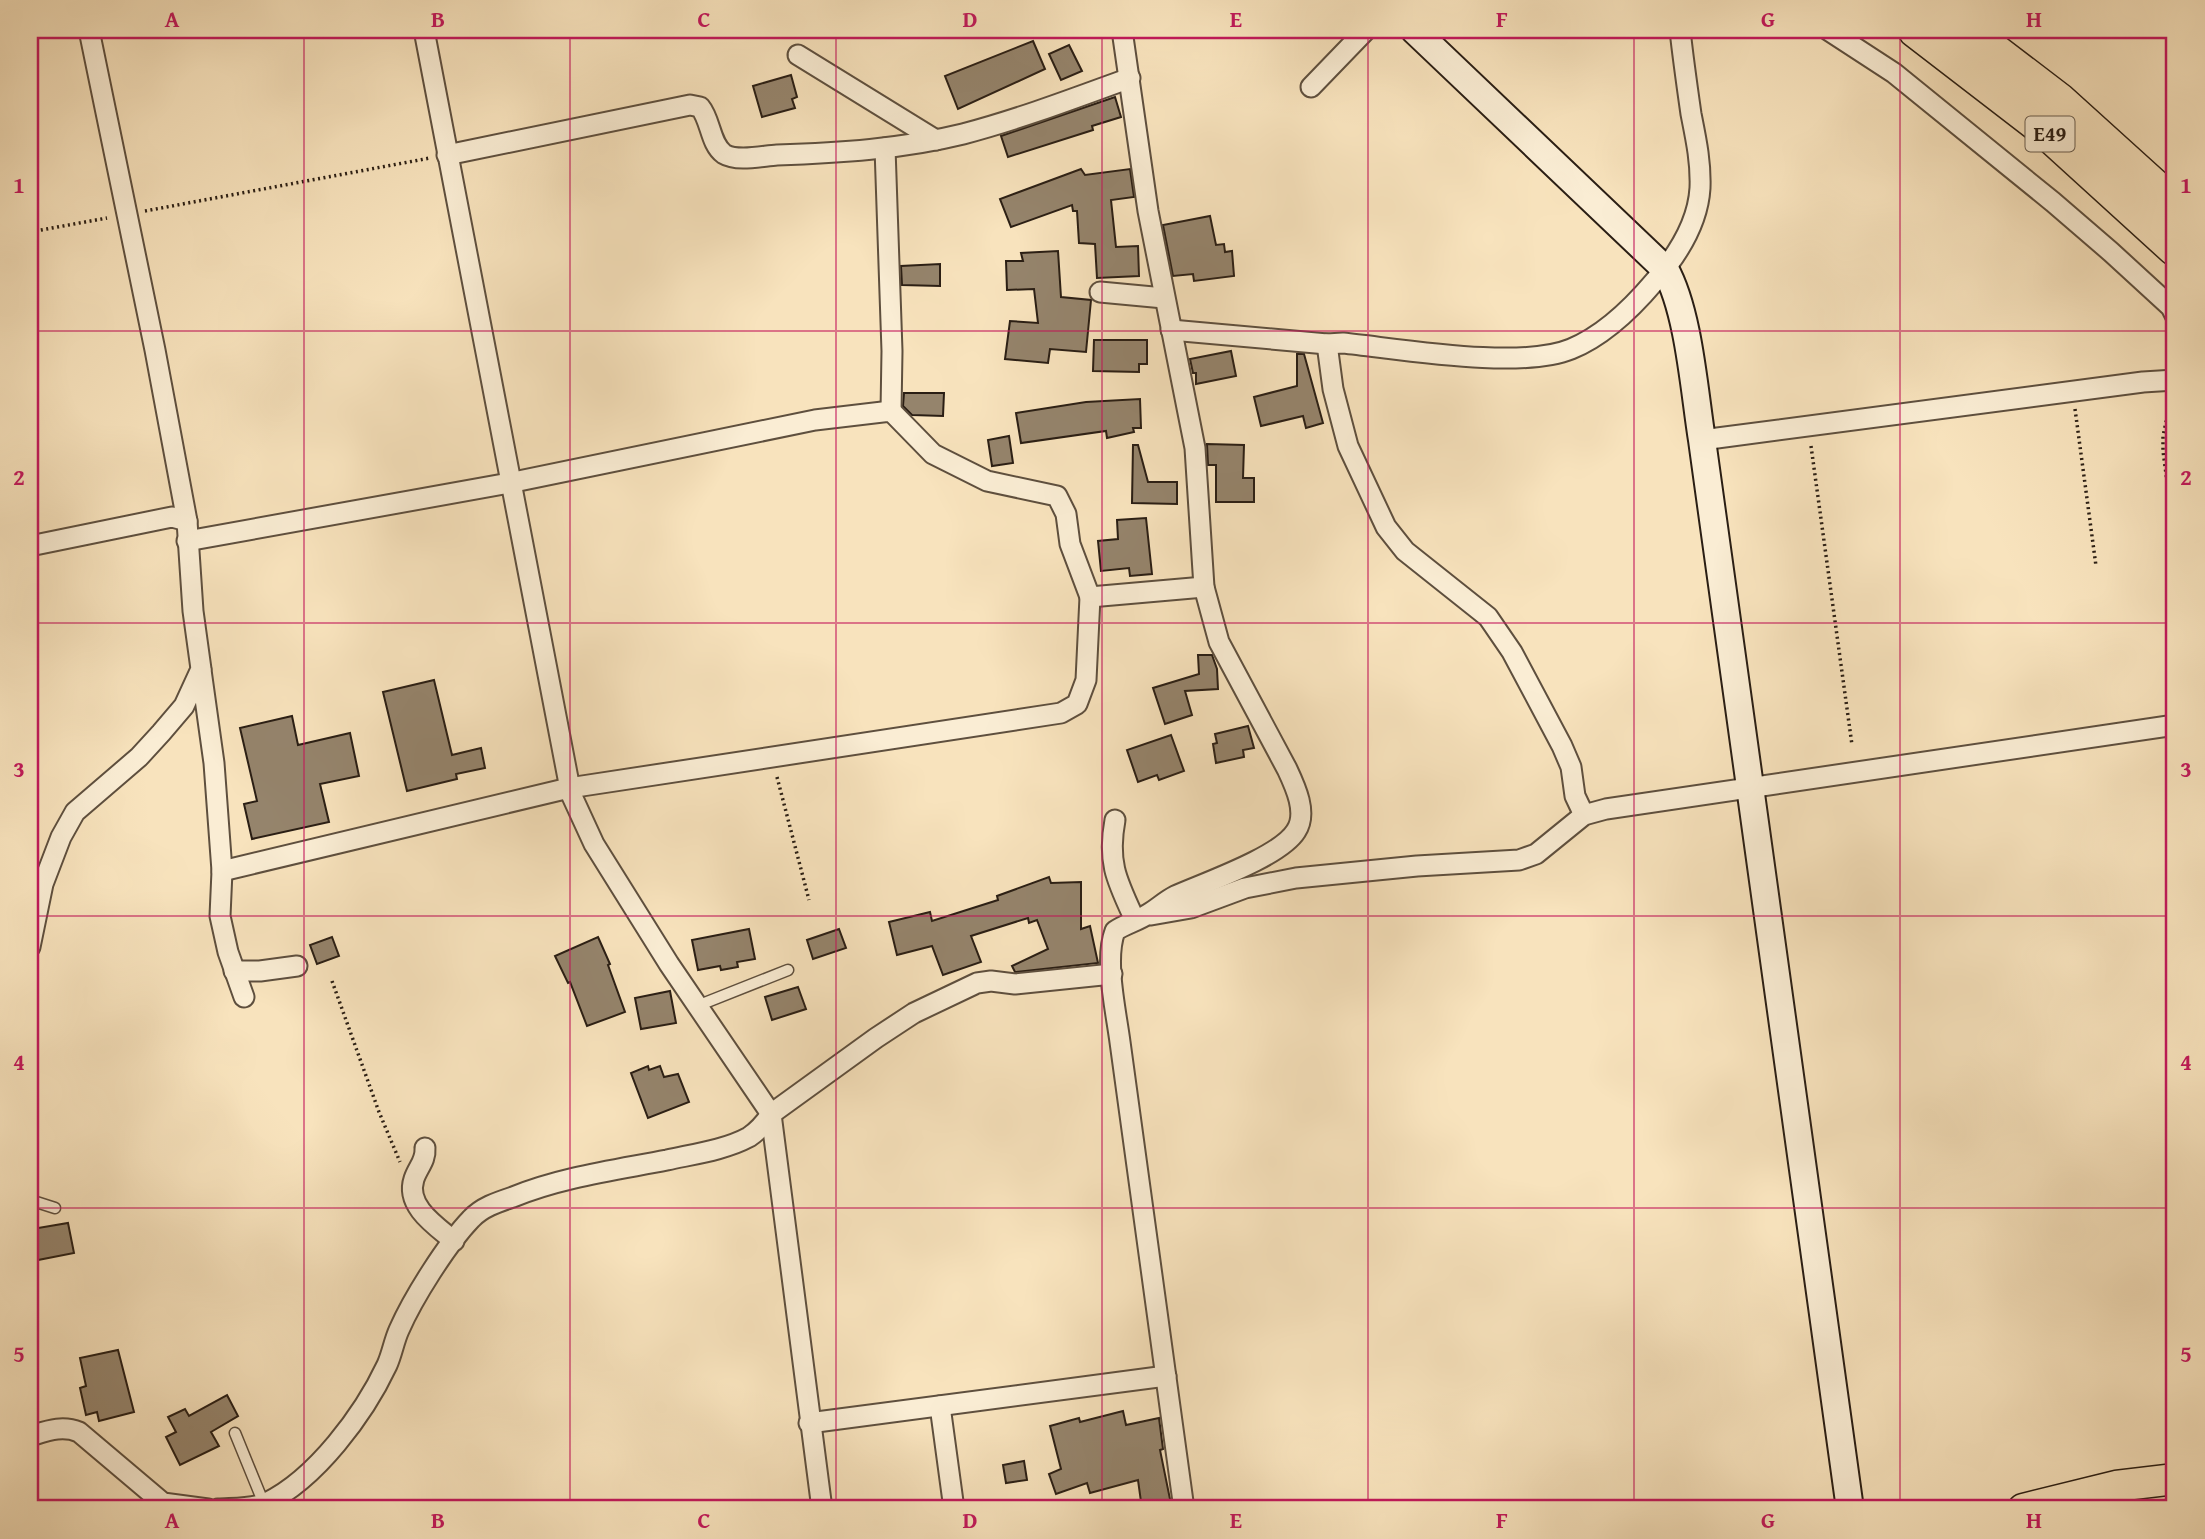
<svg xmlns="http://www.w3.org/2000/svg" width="2205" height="1539" viewBox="0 0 2205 1539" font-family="'Gentium Book Plus',serif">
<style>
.building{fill:#95846c;stroke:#2a1e14;stroke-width:2}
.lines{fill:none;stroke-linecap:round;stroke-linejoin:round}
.lane-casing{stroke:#5e4f3e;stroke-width:13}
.street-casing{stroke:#5e4f3e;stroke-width:23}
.secondary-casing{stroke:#2a1e14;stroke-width:30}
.primary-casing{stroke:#2a1e14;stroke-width:33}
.highway-casing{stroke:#2a1e14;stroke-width:38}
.path{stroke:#2a1e14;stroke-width:3.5;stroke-dasharray:2 3.5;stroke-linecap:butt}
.lane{stroke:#faedd4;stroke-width:10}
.street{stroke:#faedd4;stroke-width:19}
.secondary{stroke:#faedd4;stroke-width:26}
.primary{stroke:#f8e3bd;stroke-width:30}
.highway{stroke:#f8e3bd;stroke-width:35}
.grid{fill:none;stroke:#c2185b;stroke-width:2;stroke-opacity:0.55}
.labels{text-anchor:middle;stroke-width:7;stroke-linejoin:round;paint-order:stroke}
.shield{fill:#faedd4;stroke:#685c4e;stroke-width:2}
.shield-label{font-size:21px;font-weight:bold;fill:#2a1e14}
.neatline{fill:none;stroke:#c2185b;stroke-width:2.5}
.grid-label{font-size:23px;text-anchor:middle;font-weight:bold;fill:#c2185b}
</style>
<rect width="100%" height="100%" fill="#f8e3bd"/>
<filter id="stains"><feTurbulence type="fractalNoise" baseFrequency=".00286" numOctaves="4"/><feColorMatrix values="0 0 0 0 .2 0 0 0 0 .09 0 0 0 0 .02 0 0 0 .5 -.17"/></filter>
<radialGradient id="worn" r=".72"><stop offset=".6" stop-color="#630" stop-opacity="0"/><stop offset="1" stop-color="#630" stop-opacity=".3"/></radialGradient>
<g class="building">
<polygon points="1033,41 1045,69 958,109 945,76"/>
<polygon points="1069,45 1082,71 1061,80 1049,54"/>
<polygon points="791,75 797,97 792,99 795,108 762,117 753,86"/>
<polygon points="1115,97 1121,117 1092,126 1093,130 1008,157 1001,136"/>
<polygon points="1081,169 1085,175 1130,169 1134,197 1111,200 1116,247 1138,246 1139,276 1097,278 1095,244 1079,243 1077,211 1073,211 1072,205 1011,227 1000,199"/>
<polygon points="1210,216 1216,245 1224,244 1225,252 1232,251 1234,276 1194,281 1193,274 1173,276 1163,225"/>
<polygon points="1058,251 1061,297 1091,300 1086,352 1050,349 1048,363 1005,359 1010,321 1038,323 1034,289 1007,290 1006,261 1023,261 1021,253"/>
<polygon points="940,264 940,286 902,285 901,266"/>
<polygon points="1094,340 1147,340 1147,364 1139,364 1139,372 1093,371"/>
<polygon points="1231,351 1236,376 1196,384 1196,373 1193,373 1190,359"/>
<polygon points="1297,354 1304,354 1323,423 1306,428 1303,416 1261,426 1254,397 1297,386"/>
<polygon points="904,393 944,393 943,416 912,415 903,406"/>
<polygon points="1140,399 1141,428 1133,428 1134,432 1107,438 1106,431 1021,443 1016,413 1086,402"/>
<polygon points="1009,436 1013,463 992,466 988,440"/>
<polygon points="1207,444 1244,445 1243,478 1254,478 1254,502 1216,502 1216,465 1208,465"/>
<polygon points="1133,445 1138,445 1148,482 1177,482 1177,504 1132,503"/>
<polygon points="1146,518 1152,574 1130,576 1129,568 1101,571 1098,541 1118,539 1117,520"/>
<polygon points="1198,655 1212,655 1217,669 1218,689 1185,691 1192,715 1165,724 1153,688 1199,674"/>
<polygon points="434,680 452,755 481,748 485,768 456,774 457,779 407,791 383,692"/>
<polygon points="292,716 298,745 350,733 359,776 320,784 329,822 252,839 244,804 257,801 240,728"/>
<polygon points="1248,726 1254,748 1243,750 1244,757 1216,763 1213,744 1217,743 1215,734"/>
<polygon points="1171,735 1184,771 1159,780 1157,775 1138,782 1127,750"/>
<polygon points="1049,877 1051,883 1081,882 1081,929 1090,926 1098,963 1015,972 1012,966 1048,949 1037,920 1029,923 1028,918 971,936 981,962 943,975 932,946 897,955 889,922 930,912 932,921 998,900 997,896"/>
<polygon points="749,929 755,959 737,962 738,967 721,970 720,966 698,970 692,940"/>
<polygon points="839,929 846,948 813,959 807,940"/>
<polygon points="332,937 339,956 317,964 310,945"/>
<polygon points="598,937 610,964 608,965 625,1012 587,1026 570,982 568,983 555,956"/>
<polygon points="798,987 806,1009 772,1020 765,997"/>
<polygon points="670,991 676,1023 641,1029 635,998"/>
<polygon points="648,1066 649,1070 660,1066 664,1077 678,1074 689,1102 648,1118 631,1073"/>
<polygon points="68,1223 74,1253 38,1260 32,1229"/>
<polygon points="118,1350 134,1412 99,1421 97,1412 86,1415 80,1388 86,1386 80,1358"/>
<polygon points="227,1395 238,1416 211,1432 219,1446 180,1465 166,1437 176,1432 168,1417 185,1409 189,1416"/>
<polygon points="1123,1411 1126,1425 1159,1418 1163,1449 1160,1450 1172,1509 1142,1509 1138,1480 1090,1493 1087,1483 1056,1494 1049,1474 1061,1469 1050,1426 1079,1418 1080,1422"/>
<polygon points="1024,1461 1027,1480 1006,1483 1003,1465"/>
</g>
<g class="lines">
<g class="lane-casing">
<g id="lane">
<polyline points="697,1006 788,970"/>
<polyline points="30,1200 55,1208"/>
<polyline points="235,1433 264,1504"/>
</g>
</g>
<g class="street-casing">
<g id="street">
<polyline points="424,30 571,794 594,844 669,964 771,1114 822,1509"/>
<path d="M1122,30l26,181 47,237 9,139 15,55 68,127c8,17 21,44 9,62 -16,26 -92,52 -121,65 -10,5 -18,13 -27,18 -10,7 -23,10 -33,17 -11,29 1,80 5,111l64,467"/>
<polyline points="1828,30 1894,73 2053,202 2111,252 2171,307 2175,315"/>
<polyline points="798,55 936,140"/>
<polyline points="1311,87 1366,30"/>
<polyline points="885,148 892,351 891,411"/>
<path d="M447,155l243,-50 10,2c11,13 10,37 24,47 13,8 38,2 53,1 62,-2 125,-6 186,-21 57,-15 112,-36 167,-56"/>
<polyline points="1100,292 1164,298"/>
<path d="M1171,330l156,14 16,-1c58,6 177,27 228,6 32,-13 61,-41 83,-67 22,-25 44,-59 46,-94 1,-26 -4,-49 -9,-74 -4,-28 -8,-56 -11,-84"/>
<polyline points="1327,344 1333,389 1348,446 1386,527 1405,551 1488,617 1512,652 1562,746 1571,767 1575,796 1584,815"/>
<polyline points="1702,440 2143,382 2175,380"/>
<polyline points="187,541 509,483 815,420 891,411 933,454 987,481 1057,496 1066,514 1070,544 1090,597 1204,587"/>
<polyline points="30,546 172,517 187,521"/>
<polyline points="201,670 214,763 222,871 220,916 228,952 244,997"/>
<path d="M1115,820c-8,43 2,61 20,100"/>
<polyline points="222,871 569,788 1061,713 1077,704 1086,680 1090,597"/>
<polyline points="1151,915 1191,908 1245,888 1296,878 1417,866 1519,860 1536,854 1584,815 1606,809 2175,725"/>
<polyline points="30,947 43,884 61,837 75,812 139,757 161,733 184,706 201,669 193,611 187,521 155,350 89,30"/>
<polyline points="234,971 260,971 297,966"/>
<path d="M425,1148c1,13 -7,19 -11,31 -9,27 22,47 40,62"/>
<polyline points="940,1406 954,1509"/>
<polyline points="809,1423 1166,1376"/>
<path d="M30,1436c17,-5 32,-11 49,-4l84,71 45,6"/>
<polyline points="2116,1486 2124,1509"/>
<path d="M218,1509c15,-1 34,0 48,-6 50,-24 98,-89 121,-138 5,-11 7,-24 12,-35 14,-32 48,-86 72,-111 11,-12 27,-17 42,-22 49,-20 103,-27 154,-37 27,-6 58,-10 82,-23 9,-6 16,-14 22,-23l105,-76 38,-25 63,-30 14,-2 24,3 97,-10"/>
</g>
</g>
<g class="secondary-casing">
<path id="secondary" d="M1414,30l251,239c24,43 29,121 37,171l148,1069"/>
</g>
<g class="primary-casing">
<polyline id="primary" points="2023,1509 2116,1486 2175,1479"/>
</g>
<g class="highway-casing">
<g id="highway">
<polyline points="1916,30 2042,127 2175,248"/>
<polyline points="1966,30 2059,101 2175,206"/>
</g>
</g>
<g class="path">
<polyline points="145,211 430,158"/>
<polyline points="30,232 107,218"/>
<polyline points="2171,399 2163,436 2163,451 2175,542"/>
<polyline points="2075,409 2096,566"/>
<polyline points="1811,446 1852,745"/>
<polyline points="777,777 809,900"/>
<polyline points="332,981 379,1112 400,1162"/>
</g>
<use href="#lane" class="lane"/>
<use href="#street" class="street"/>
<use href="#secondary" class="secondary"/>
<use href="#primary" class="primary"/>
<use href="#highway" class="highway"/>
</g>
<path class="grid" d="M304,30v1479M570,30v1479M836,30v1479M1102,30v1479M1368,30v1479M1634,30v1479M1900,30v1479M30,331h2145M30,623h2145M30,916h2145M30,1208h2145"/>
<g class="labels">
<rect class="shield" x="2025.5" y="116.5" width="49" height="35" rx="5"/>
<g class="shield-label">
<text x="2050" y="141">E49</text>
</g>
</g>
<rect width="2205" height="1539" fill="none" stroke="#f8e3bd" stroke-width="77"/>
<rect x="38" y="38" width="2128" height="1462" class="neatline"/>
<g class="grid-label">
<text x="172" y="27">A</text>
<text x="438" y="27">B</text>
<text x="704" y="27">C</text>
<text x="970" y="27">D</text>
<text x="1236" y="27">E</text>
<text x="1502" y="27">F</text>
<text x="1768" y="27">G</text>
<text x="2034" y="27">H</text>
<text x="19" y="193">1</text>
<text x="2186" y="193">1</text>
<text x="19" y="485">2</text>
<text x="2186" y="485">2</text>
<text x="19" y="777">3</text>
<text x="2186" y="777">3</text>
<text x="19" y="1070">4</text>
<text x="2186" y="1070">4</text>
<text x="19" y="1362">5</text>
<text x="2186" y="1362">5</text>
<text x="172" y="1528">A</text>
<text x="438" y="1528">B</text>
<text x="704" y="1528">C</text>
<text x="970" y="1528">D</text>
<text x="1236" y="1528">E</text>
<text x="1502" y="1528">F</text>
<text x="1768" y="1528">G</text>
<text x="2034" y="1528">H</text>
</g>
<rect width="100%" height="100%" filter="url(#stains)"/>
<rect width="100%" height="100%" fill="url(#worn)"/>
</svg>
